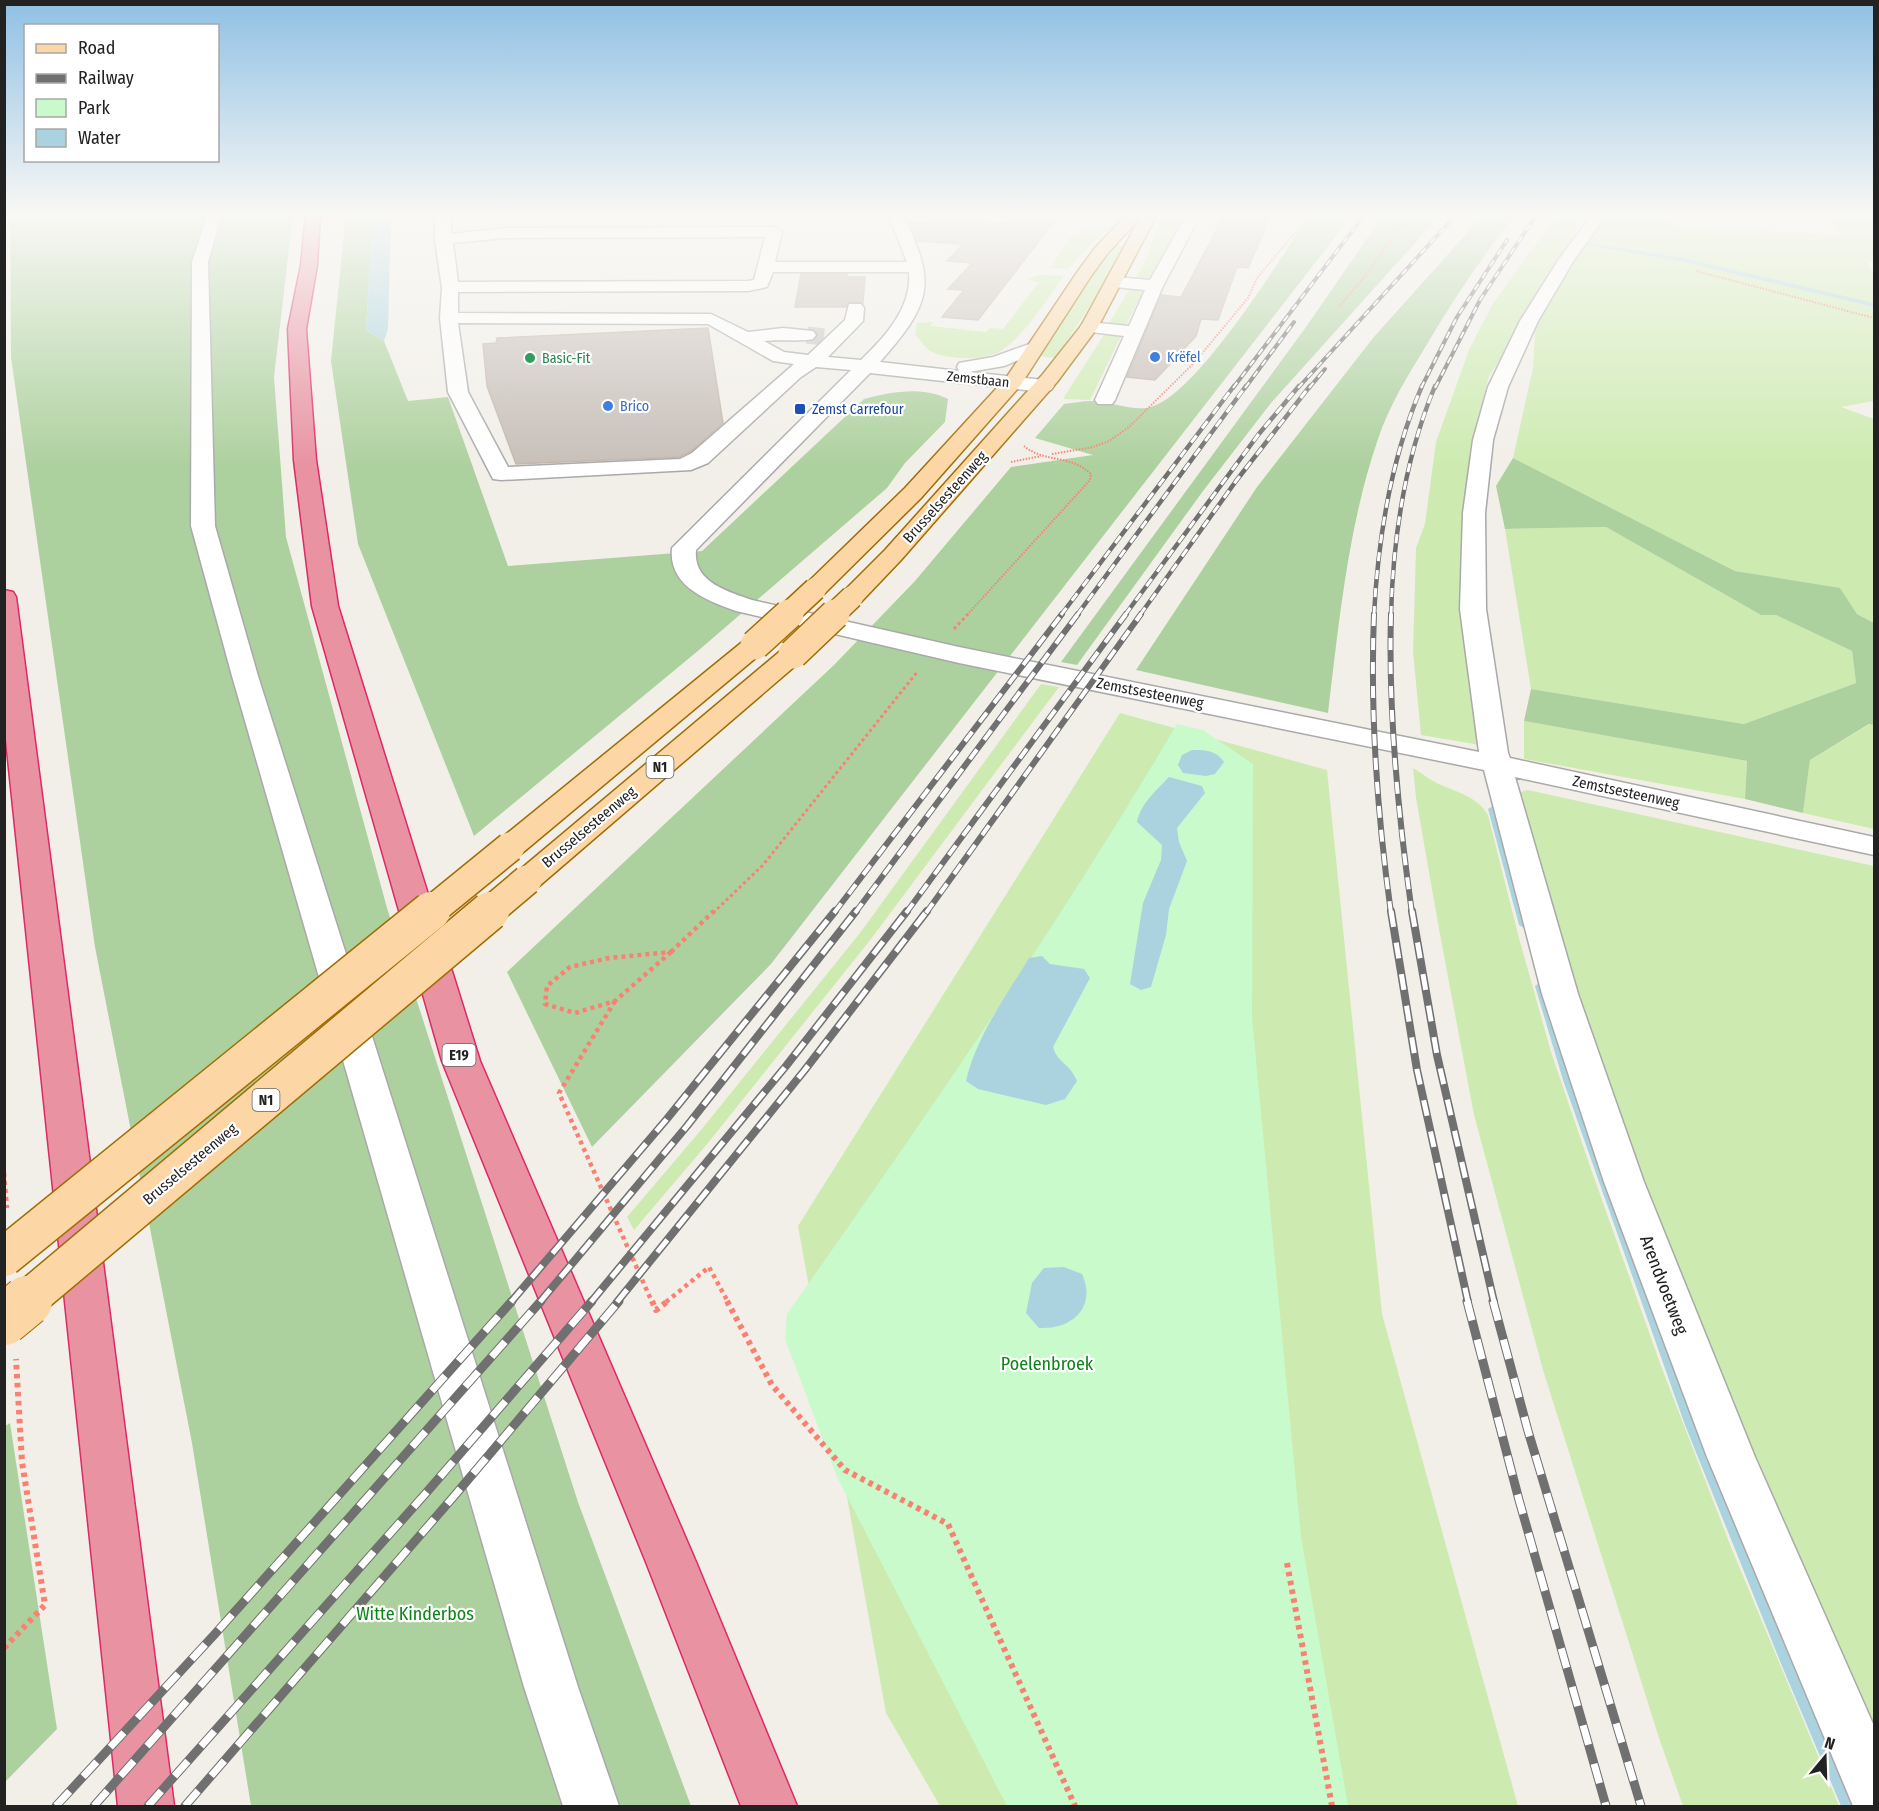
<svg xmlns="http://www.w3.org/2000/svg" width="1879" height="1811" viewBox="0 0 1879 1811" font-family="'Fira Sans Condensed',sans-serif">
<style>
.grass{fill:#cdebb0}
.forest{fill:#add19e}
.park{fill:#c8facc}
.water{fill:#aad3df}
.lines{fill:none;stroke-linecap:round;stroke-linejoin:round}
.stream{fill:#aad3df;fill-rule:evenodd}
.building{fill:#c7bfb8;stroke:#c4b6ab;stroke-width:1.5}
.minor-tunnel{stroke:#c8c6c1;stroke-width:17;stroke-dasharray:17 8;stroke-linecap:butt}
.minor-casing{stroke:#a9a9a9;stroke-width:3}
.major-casing{stroke:#a06b00;stroke-width:3}
.highway-casing{stroke:#dc2a67;stroke-width:3}
.path-far3{stroke:#fa8072;stroke-width:2;stroke-dasharray:1.5 1.5;stroke-linecap:butt}
.path-far2{stroke:#fa8072;stroke-width:3;stroke-dasharray:3 3;stroke-linecap:butt}
.path-far1{stroke:#fa8072;stroke-width:4.5;stroke-dasharray:4 4;stroke-linecap:butt}
.path{stroke:#fa8072;stroke-width:6;stroke-dasharray:4.5 4.5;stroke-linecap:butt}
.minor{fill:#fff;fill-rule:evenodd}
.major{fill:#fcd6a4;fill-rule:evenodd}
.highway{fill:#e892a2;fill-rule:evenodd}
.rail-far4-casing{stroke:#707070;stroke-width:4}
.rail-far3-casing{stroke:#707070;stroke-width:4.5}
.rail-far2-casing{stroke:#707070;stroke-width:6}
.rail-far1-casing{stroke:#707070;stroke-width:8}
.rail-casing{stroke:#707070;stroke-width:9}
.rail-far4{stroke:#fff;stroke-width:2;stroke-dasharray:7;stroke-linecap:butt}
.rail-far3{stroke:#fff;stroke-width:3;stroke-dasharray:9;stroke-linecap:butt}
.rail-far2{stroke:#fff;stroke-width:4;stroke-dasharray:12;stroke-linecap:butt}
.rail-far1{stroke:#fff;stroke-width:5;stroke-dasharray:16;stroke-linecap:butt}
.rail{stroke:#fff;stroke-width:7;stroke-dasharray:20;stroke-linecap:butt}
.major-bridge-far3-casing{stroke:#a06b00;stroke-width:25;stroke-linecap:butt}
.major-bridge-far2-casing{stroke:#a06b00;stroke-width:32;stroke-linecap:butt}
.major-bridge-far1-casing{stroke:#a06b00;stroke-width:41;stroke-linecap:butt}
.major-bridge-casing{stroke:#a06b00;stroke-width:52;stroke-linecap:butt}
.major-bridge-far3{stroke:#fcd6a4;stroke-width:22}
.major-bridge-far2{stroke:#fcd6a4;stroke-width:29}
.major-bridge-far1{stroke:#fcd6a4;stroke-width:38}
.major-bridge{stroke:#fcd6a4;stroke-width:50}
.shop-dot{fill:#3f7fe0;stroke:#fff;stroke-width:2}
.leisure-dot{fill:#2e9e5b;stroke:#fff;stroke-width:2}
.transit-dot{fill:#1a4fb4;stroke:#fff;stroke-width:2}
.labels{text-anchor:middle;stroke-width:4.5;stroke-linejoin:round;paint-order:stroke}
.far-shop-label{font-size:14px;fill:#366cbe;stroke:#fff;text-anchor:start}
.far-leisure-label{font-size:14px;fill:#27864d;stroke:#fff;text-anchor:start}
.far-street-label{font-size:14px;fill:#222;stroke:#fff}
.far-transit-label{font-size:14px;fill:#164399;stroke:#fff;text-anchor:start}
.shield{fill:#fff;stroke:#646464;stroke-width:1.5}
.shield-label{font-size:14px;font-weight:bold;fill:#222}
.street-label{font-size:15px;fill:#222;stroke:#fff}
.near-street-label{font-size:18px;fill:#222;stroke:#fff}
.near-park-label{font-size:18px;fill:#0c8416;stroke:#fff}
</style>
<rect width="100%" height="100%" fill="#f2efe9"/>
<g class="grass">
<polygon points="1161,214 1186,214 1148,280 1134,281 1147,258"/>
<polygon points="1558,214 1587,214 1525,312 1509,346 1489,376 1470,450 1460,572 1469,672 1480,745 1421,735 1413,652 1416,548 1425,524 1436,442 1469,350 1492,305"/>
<polygon points="1604,214 1668,214 1672,225 1844,236 1824,214 1874,214 1874,261 1866,261 1874,274 1874,401 1841,407 1874,419 1874,623 1857,614 1840,589 1735,571 1513,458 1533,368 1536,318"/>
<polygon points="1096,227 1107,228 1068,269 1050,268 1071,237 1076,236 1083,229"/>
<polygon points="1116,245 1125,246 1109,276 1056,358 1038,356 1103,260"/>
<path d="M1042,275l22,1c-18,24 -37,57 -62,74 -15,11 -56,10 -72,1 -6,-4 -10,-12 -15,-17l2,-11 16,-1 -3,4 56,6 4,-4 13,1 36,-47 -12,-2 8,-4z"/>
<polygon points="1131,287 1145,288 1125,327 1108,325"/>
<polygon points="1105,333 1121,336 1090,400 1063,399"/>
<polygon points="1606,527 1761,615 1776,615 1852,651 1856,683 1744,724 1531,689 1505,529"/>
<polygon points="1041,684 1059,687 871,939 708,1143 634,1230 627,1217 701,1130 860,933"/>
<polygon points="1120,713 1327,770 1382,1314 1518,1806 940,1806 886,1713 798,1226"/>
<polygon points="1524,721 1747,761 1745,799 1524,759"/>
<polygon points="1870,724 1874,725 1874,829 1803,813 1810,760"/>
<path d="M1413,768c9,5 18,13 28,17 19,8 36,12 47,30l31,123 32,114 40,117 70,197 70,181 108,259h-156l-24,-68 -116,-368 -69,-255 -35,-186 -23,-131z"/>
<polygon points="1528,790 1874,866 1874,1754 1636,1186 1560,941 1521,792"/>
</g>
<g class="forest">
<polygon points="10,214 293,214 274,377 286,537 387,908 578,1502 691,1806 251,1806 192,1443 95,947 11,357"/>
<path d="M346,214h27l-7,116 18,11 24,60 40,-4 60,169 194,-15 162,-152c28,-7 57,-13 84,0l-3,23 -40,41 -18,25 -188,162 -225,186 -116,-292 -27,-183z"/>
<path d="M1310,214h43l-582,750 -179,183 -85,-175 327,-307 81,-84 96,-114 82,-12 -58,-17 29,-34c9,-1 18,-3 27,-3 18,0 38,9 55,7 47,-5 137,-154 164,-194z"/>
<polygon points="1384,214 1441,214 1271,403 1203,491 1077,665 1061,662 1306,327"/>
<path d="M1484,214h32c-33,41 -63,86 -90,132 -18,29 -37,60 -48,93 -30,87 -39,183 -50,274l-192,-43 121,-183 116,-149z"/>
<polygon points="1513,458 1735,571 1840,588 1857,614 1874,623 1874,725 1869,724 1810,760 1803,813 1745,799 1747,761 1524,721 1531,689 1744,724 1856,683 1852,651 1776,615 1761,615 1606,527 1505,529 1496,486"/>
<polygon points="10,1423 57,1729 5,1782 4,1427"/>
</g>
<path class="park" d="M1177,724l26,6 50,34 -1,253 49,520 47,269h-341l-170,-329 -52,-138 2,-25c136,-193 270,-386 390,-590z"/>
<g class="water">
<polygon points="373,214 391,214 388,329 384,341 366,330"/>
<path d="M1192,750c13,0 24,0 32,12l-9,12 -9,2 -23,-3 -5,-8 4,-10z"/>
<path d="M1169,777l33,9 3,7 -28,35 2,14 8,19 -18,48 -3,26 -15,52 -10,3 -11,-6 13,-81 18,-43 1,-15 -25,-23c4,-19 19,-31 32,-45z"/>
<path d="M1042,956l8,8 34,5 6,9 -37,69c5,17 16,15 24,34l-12,18 -19,6 -68,-16 -12,-8c10,-44 40,-85 63,-123z"/>
<path d="M1064,1267l18,7c15,33 -10,56 -43,54l-13,-15 6,-30 12,-15z"/>
</g>
<g class="lines">
<g class="stream">
<polygon points="1591,214 1595,214 1578,241 1679,257 1874,303 1874,307 1679,261 1573,243"/>
<polygon points="1493,806 1498,809 1529,925 1528,927 1524,928 1519,925 1488,809"/>
<polygon points="1541,982 1547,986 1575,1080 1699,1425 1797,1662 1859,1806 1841,1806 1782,1666 1685,1425 1563,1080 1535,986"/>
</g>
</g>
<g class="building">
<polygon points="939,214 970,214 973,219 978,219 982,224 1056,219 978,320 942,317 964,290 948,289 972,263 947,261 963,244 917,241 909,223 943,221"/>
<polygon points="1225,214 1272,214 1248,268 1237,267 1218,320 1201,319 1196,336 1155,380 1127,377 1161,295 1181,297"/>
<polygon points="801,274 847,274 847,277 865,277 863,303 849,302 846,307 795,307"/>
<polygon points="708,328 723,423 691,451 679,457 516,464 487,386 483,344 496,343 497,338"/>
</g>
<g class="lines">
<polyline class="minor-tunnel" points="807,335 832,338"/>
<g class="minor-casing">
<g id="minor">
<polygon points="208,214 222,214 208,262 215,526 258,676 578,1687 619,1806 563,1806 524,1687 232,676 191,526 192,262"/>
<path d="M435,214h14l3,20 52,-6 270,-1 8,5 -7,30h132l-19,-48h14c36,70 29,90 -22,148l79,9 -2,-4 2,-4 34,-6 42,-15 6,1 3,4 -3,4 -37,15 -35,6 75,8 7,2 3,4 -3,4 -7,2 -174,-19 -174,177c-3,32 31,41 56,50l207,47 520,105 -19,-143 3,-96 10,-73 15,-53 32,-66 39,-62 34,-45h14l-33,46 -36,61 -30,66 -15,53 -8,73 1,96 22,144 2,5 364,79v18l-359,-78 63,217 66,188 111,275 119,269v80h-21l-146,-349 -103,-275 -62,-188 -58,-224 -525,-107 -223,-52c-30,-11 -68,-25 -64,-63l179,-178 -35,-3 -15,10 -93,86 -17,7 -190,10 -8,-1 -45,-87 -8,-74 2,-30 -7,-48zM765,237l-11,43 -6,1 -290,1 -5,-39 51,-5zM773,272h136c3,36 -24,65 -48,88l-33,-3 35,-36 1,-13 -3,-4h-12l-4,16 -37,35 -24,-3 -20,-11c16,-2 36,1 49,-2l3,-4 -3,-4 -30,-3 -35,4 -37,-18 -253,-1v-21l290,-1 19,-4zM458,323l250,1 65,37 21,3 -102,89 -12,6 -172,8 -40,-75z"/>
<polygon points="1187,214 1201,214 1163,286 1115,400 1112,404 1098,404 1095,400 1124,336 1083,331 1080,327 1083,323 1089,322 1129,326 1145,290 1115,287 1107,282 1115,277 1150,280"/>
</g>
</g>
<g class="major-casing">
<g id="major">
<polygon points="1127,214 1154,214 1154,220 1098,327 1057,382 901,560 861,602 852,604 843,602 840,597 843,592 885,550 1043,374 1081,326 1140,218 1107,254 1091,276 1020,386 921,498 824,594 815,596 806,594 803,589 806,584 905,488 1006,378 1078,271 1095,248"/>
<polygon points="755,637 764,639 768,645 764,651 521,854 510,856 499,854 494,847 499,840 746,639"/>
<polygon points="793,646 802,648 806,654 802,660 538,887 527,890 516,887 511,880 516,873 784,648"/>
</g>
</g>
<g class="highway-casing">
<g id="highway">
<polygon points="306,214 320,214 317,265 306,329 316,460 338,606 480,1061 696,1562 797,1806 741,1806 646,1562 442,1061 312,606 294,460 288,329 301,265"/>
<polygon points="4,590 13,592 16,597 174,1806 118,1806 4,721"/>
</g>
</g>
<g class="path-far3">
<polyline points="1696,271 1874,318"/>
<polyline points="1339,307 1369,271 1410,214"/>
<polyline points="1052,454 1093,447 1109,441 1129,427 1194,363 1248,298 1257,278 1311,214"/>
<polyline points="1011,462 1041,456"/>
<path d="M967,615l123,-135 1,-6c-21,-20 -47,-11 -67,-28"/>
</g>
<g class="path-far2">
<polyline points="954,629 968,614"/>
<polyline points="713,913 763,865 918,671"/>
</g>
<g class="path-far1">
<polygon points="671,952 615,1001 575,1013 545,1004 547,986 570,967 609,958"/>
<polyline points="671,952 714,911"/>
<polyline points="615,1001 559,1093 652,1302"/>
<polyline points="4,1173 7,1208"/>
<polyline points="666,1302 709,1267 728,1302"/>
</g>
<g class="path">
<polyline points="652,1301 656,1310 668,1301"/>
<polyline points="727,1301 772,1385 845,1470 948,1524 1075,1806"/>
<polyline points="1287,1563 1332,1806"/>
<polyline points="4,1648 45,1605 22,1462 16,1359"/>
</g>
<use href="#minor" class="minor"/>
<use href="#major" class="major"/>
<use href="#highway" class="highway"/>
<g class="rail-far4-casing">
<g id="rail-far4">
<polyline points="1233,388 1365,214"/>
<polyline points="1245,388 1294,322"/>
<polyline points="1298,388 1457,214"/>
<polyline points="1309,388 1325,369"/>
<polyline points="1421,388 1457,317 1507,240"/>
<polyline points="1435,388 1480,300 1537,214"/>
</g>
</g>
<g class="rail-far3-casing">
<g id="rail-far3">
<polyline points="1061,615 1234,386"/>
<polyline points="1077,615 1246,386"/>
<polyline points="1125,615 1258,435 1299,386"/>
<polyline points="1140,615 1236,481 1310,386"/>
<path d="M1374,615c4,-77 17,-157 48,-229"/>
<path d="M1391,615c2,-77 14,-157 44,-229"/>
</g>
</g>
<g class="rail-far2-casing">
<g id="rail-far2">
<path d="M1374,614c-4,100 3,199 17,299"/>
<path d="M1391,614c-3,100 7,200 21,299"/>
<polyline points="834,913 1062,614"/>
<polyline points="855,913 1078,614"/>
<polyline points="906,913 1126,614"/>
<polyline points="926,913 1141,614"/>
</g>
</g>
<g class="rail-far1-casing">
<g id="rail-far1">
<polyline points="1391,911 1417,1070 1468,1302"/>
<polyline points="1412,911 1437,1055 1494,1302"/>
<polyline points="511,1302 666,1120 835,911"/>
<polyline points="540,1302 687,1126 856,911"/>
<polyline points="591,1302 786,1066 907,911"/>
<polyline points="617,1302 804,1071 927,911"/>
</g>
</g>
<g class="rail-casing">
<g id="rail">
<polyline points="1467,1301 1519,1500 1606,1806"/>
<polyline points="1493,1301 1528,1431 1641,1806"/>
<polyline points="56,1806 214,1635 512,1301"/>
<polyline points="94,1806 541,1301"/>
<polyline points="148,1806 426,1493 592,1301"/>
<polyline points="185,1806 455,1495 619,1301"/>
</g>
</g>
<use href="#rail-far4" class="rail-far4"/>
<use href="#rail-far3" class="rail-far3"/>
<use href="#rail-far2" class="rail-far2"/>
<use href="#rail-far1" class="rail-far1"/>
<use href="#rail" class="rail"/>
<g class="major-bridge-far3-casing">
<g id="major-bridge-far3">
<polyline points="787,615 815,589"/>
<polyline points="833,615 852,597"/>
</g>
</g>
<g class="major-bridge-far2-casing">
<g id="major-bridge-far2">
<polyline points="755,645 789,614"/>
<polyline points="793,654 835,614"/>
<polyline points="429,913 510,847"/>
<polyline points="488,913 527,880"/>
</g>
</g>
<g class="major-bridge-far1-casing">
<g id="major-bridge-far1">
<polyline points="4,1257 431,911"/>
<polyline points="25,1302 490,911"/>
</g>
</g>
<g class="major-bridge-casing">
<polyline id="major-bridge" points="4,1320 27,1301"/>
</g>
<use href="#major-bridge-far3" class="major-bridge-far3"/>
<use href="#major-bridge-far2" class="major-bridge-far2"/>
<use href="#major-bridge-far1" class="major-bridge-far1"/>
<use href="#major-bridge" class="major-bridge"/>
</g>
<linearGradient id="sky" x2="0" y2="1"><stop stop-color="#8fc0e4"/><stop offset="0.46" stop-color="#f9f8f5"/><stop offset="1" stop-color="#f9f8f5" stop-opacity="0"/></linearGradient>
<rect width="1879" height="467" fill="url(#sky)"/>
<g class="shop-dot">
<circle cx="1155" cy="357" r="6"/>
<circle cx="608" cy="406" r="6"/>
</g>
<circle class="leisure-dot" cx="530" cy="358" r="6"/>
<rect class="transit-dot" x="794" y="403" width="12" height="12" rx="3"/>
<g class="labels">
<g class="far-shop-label">
<text x="1167" y="362">Krëfel</text>
<text x="620" y="411">Brico</text>
</g>
<g class="far-leisure-label">
<text x="542" y="363">Basic-Fit</text>
</g>
<g class="far-street-label">
<text transform="translate(978 379) rotate(6)" y="5">Zemstbaan</text>
</g>
<g class="far-transit-label">
<text x="812" y="414">Zemst Carrefour</text>
</g>
<g class="shield">
<rect x="646.5" y="756" width="27" height="22" rx="4.5"/>
<rect x="442.5" y="1044" width="33" height="22" rx="4.5"/>
<rect x="252.5" y="1089" width="27" height="22" rx="4.5"/>
</g>
<g class="shield-label">
<text x="660" y="772">N1</text>
<text x="459" y="1060">E19</text>
<text x="266" y="1105">N1</text>
</g>
<g class="street-label">
<text transform="translate(945 497) rotate(-48)" y="5">Brusselsesteenweg</text>
<text transform="translate(1150 693) rotate(11)" y="5">Zemstsesteenweg</text>
<text transform="translate(1626 792) rotate(12)" y="5">Zemstsesteenweg</text>
<text transform="translate(589 827) rotate(-40)" y="5">Brusselsesteenweg</text>
<text transform="translate(190 1164) rotate(-40)" y="5">Brusselsesteenweg</text>
</g>
<g class="near-street-label">
<text transform="translate(1664 1285) rotate(69)" y="6">Arendvoetweg</text>
</g>
<g class="near-park-label">
<text x="1047" y="1370">Poelenbroek</text>
<text x="415" y="1620">Witte Kinderbos</text>
</g>
</g>
<rect width="1879" height="1811" fill="none" stroke="#222222" stroke-width="12"/>
<rect x="24" y="24" width="195" height="138" fill="#ffffff" stroke="#a7a7a7" stroke-width="1.5"/>
<rect x="36" y="44" width="30" height="9" fill="#fcd6a4" stroke="#a7a7a7" stroke-width="1.5"/>
<text x="78" y="54" font-size="18" fill="#222222">Road</text>
<rect x="36" y="74" width="30" height="9" fill="#707070" stroke="#a7a7a7" stroke-width="1.5"/>
<text x="78" y="84" font-size="18" fill="#222222">Railway</text>
<rect x="36" y="99" width="30" height="18" fill="#c8facc" stroke="#a7a7a7" stroke-width="1.5"/>
<text x="78" y="114" font-size="18" fill="#222222">Park</text>
<rect x="36" y="129" width="30" height="18" fill="#aad3df" stroke="#a7a7a7" stroke-width="1.5"/>
<text x="78" y="144" font-size="18" fill="#222222">Water</text>
<g transform="translate(1825 1757) rotate(19)" stroke="#ffffff" stroke-width="4.5" paint-order="stroke">
<path d="M0-4.5L10 22L0 15L-10 22Z" fill="#222222"/>
<text y="-9" font-size="16" font-weight="bold" text-anchor="middle" fill="#222222">N</text>
</g>
</svg>
